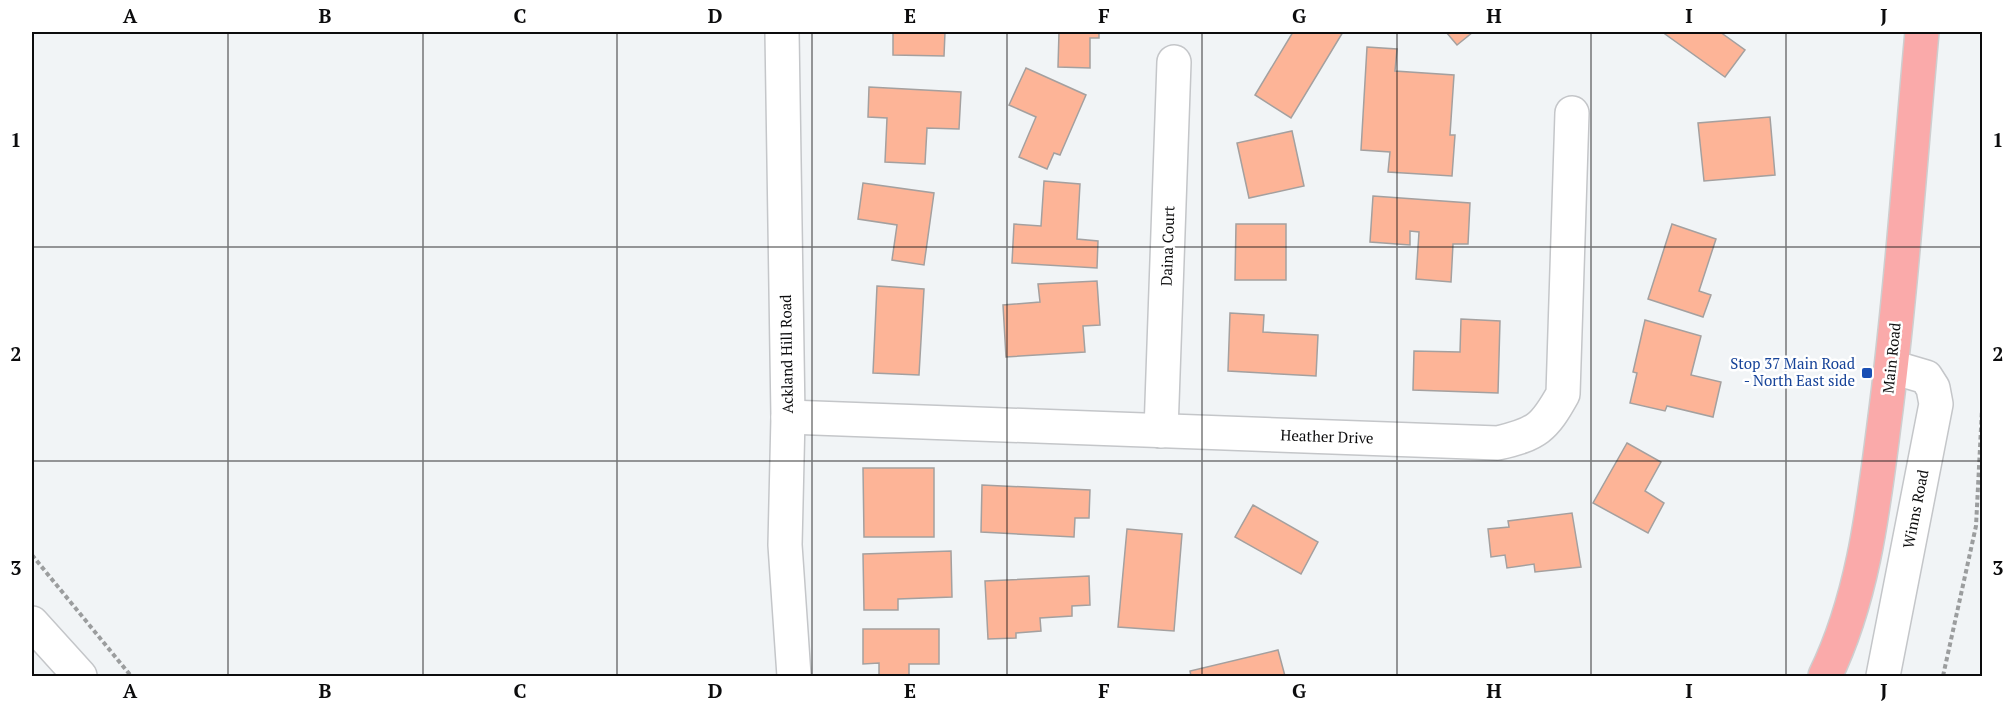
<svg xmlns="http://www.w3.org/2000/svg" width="2014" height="708" viewBox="0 0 2014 708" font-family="'PT Serif',serif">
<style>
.building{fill:#fdb497;stroke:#a4a09f;stroke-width:1.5}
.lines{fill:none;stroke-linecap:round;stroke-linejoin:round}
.minor-casing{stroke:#c4c6c9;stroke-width:36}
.major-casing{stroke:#cececf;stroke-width:36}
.path{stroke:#9b9d9e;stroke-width:4;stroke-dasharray:4.5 3;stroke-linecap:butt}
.minor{stroke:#fff;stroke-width:33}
.major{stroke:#faaaaa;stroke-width:33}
.grid{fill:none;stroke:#0c0c0d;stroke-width:1.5;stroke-opacity:0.55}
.transit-dot{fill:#1a4fb4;stroke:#fff;stroke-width:2}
.labels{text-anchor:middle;stroke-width:5;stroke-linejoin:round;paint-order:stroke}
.street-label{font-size:15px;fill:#0c0c0d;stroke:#fff}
.transit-label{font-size:15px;fill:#164399;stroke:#fff;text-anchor:end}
.neatline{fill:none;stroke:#0c0c0d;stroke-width:2}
.grid-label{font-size:20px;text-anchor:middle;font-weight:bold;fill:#0c0c0d}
</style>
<rect width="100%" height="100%" fill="#f1f4f6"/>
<g class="building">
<polygon points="893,32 945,32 944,56 893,55"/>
<polygon points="1059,32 1099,32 1099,38 1090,38 1090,68 1058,67"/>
<polygon points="1293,32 1343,32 1291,118 1255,95"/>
<polygon points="1446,32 1473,32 1457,45"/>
<polygon points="1666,32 1720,32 1745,50 1725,77 1665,34"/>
<polygon points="1367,47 1397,49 1395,71 1454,75 1450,135 1455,135 1452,176 1388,172 1390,152 1361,150"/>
<polygon points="1026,68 1086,95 1060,155 1054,153 1047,169 1019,157 1036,117 1009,105"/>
<polygon points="869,87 961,92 959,129 927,128 925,164 885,162 887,118 868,117"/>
<polygon points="1770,117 1775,175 1704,181 1698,123"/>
<polygon points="1292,131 1304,186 1249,198 1237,143"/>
<polygon points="1044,181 1080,184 1077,239 1098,241 1097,268 1012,263 1014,224 1041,226"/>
<polygon points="863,183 934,193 924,265 892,260 897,225 858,219"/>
<polygon points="1373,196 1470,203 1468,244 1453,244 1451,282 1416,279 1419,232 1410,231 1410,245 1370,242"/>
<polygon points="1236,224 1286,224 1286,280 1235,280"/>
<polygon points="1672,224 1716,239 1699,291 1711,295 1703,317 1648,299"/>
<polygon points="1097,281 1100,325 1083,326 1085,352 1006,357 1003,305 1040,302 1038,284"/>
<polygon points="877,286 924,289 919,375 873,373"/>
<polygon points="1230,313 1264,315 1263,332 1318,335 1316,376 1228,371"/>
<polygon points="1461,319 1500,321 1498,393 1413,390 1414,351 1460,352"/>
<polygon points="1645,320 1701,336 1691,375 1721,382 1713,417 1667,406 1665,411 1630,403 1637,373 1633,372"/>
<polygon points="1627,443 1661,462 1645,491 1664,503 1648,533 1593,503"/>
<polygon points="863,468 934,468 934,537 864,537"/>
<polygon points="982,485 1090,490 1089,518 1075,518 1074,537 981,532"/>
<polygon points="1253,505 1318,542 1301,574 1235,537"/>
<polygon points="1572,513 1581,567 1535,572 1534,564 1507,568 1505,555 1491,557 1488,529 1509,527 1508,521"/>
<polygon points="1127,529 1182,534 1174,631 1118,627"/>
<polygon points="951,551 952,597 898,599 898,610 864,610 863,554"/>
<polygon points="1089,576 1090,605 1072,606 1072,616 1040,618 1041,631 1016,633 1016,638 988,639 985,581"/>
<polygon points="863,629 939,629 939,664 909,664 909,676 879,676 879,663 863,664"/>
<polygon points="1278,650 1285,676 1191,676 1190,671"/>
</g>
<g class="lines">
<g class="minor-casing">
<g id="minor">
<polyline points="782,32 788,417 785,545 794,676"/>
<path d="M788,417l710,26c39,-9 46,-15 65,-49l9,-281"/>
<polyline points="1161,431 1174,62"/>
<polyline points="32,623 80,676"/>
<polyline points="1883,676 1936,404 1933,388 1926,377 1892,367"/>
</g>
</g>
<g class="major-casing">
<path id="major" d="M1825,676c38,-78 48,-165 59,-251 17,-130 26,-262 38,-393"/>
</g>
<g class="path">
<polyline points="32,555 131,676"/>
<polyline points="1943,676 1976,526 1982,409"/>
</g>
<use href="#minor" class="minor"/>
<use href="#major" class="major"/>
</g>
<path class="grid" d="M228,32v644M423,32v644M617,32v644M812,32v644M1007,32v644M1202,32v644M1397,32v644M1591,32v644M1786,32v644M32,247h1950M32,461h1950"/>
<rect class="transit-dot" x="1861" y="367" width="12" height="12" rx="3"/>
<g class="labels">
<g class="street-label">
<text transform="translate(1168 246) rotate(-88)" y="5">Daina Court</text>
<text transform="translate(787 354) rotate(-91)" y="5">Ackland Hill Road</text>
<text transform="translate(1892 358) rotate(-84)" y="5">Main Road</text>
<text transform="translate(1327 437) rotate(2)" y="5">Heather Drive</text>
<text transform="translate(1916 509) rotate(-79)" y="5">Winns Road</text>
</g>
<g class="transit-label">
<text x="1855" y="369">Stop 37 Main Road<tspan x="1855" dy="17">- North East side</tspan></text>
</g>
</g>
<rect width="2014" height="708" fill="none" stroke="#ffffff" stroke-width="66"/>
<rect x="33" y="33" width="1948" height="642" class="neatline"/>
<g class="grid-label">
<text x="130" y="23">A</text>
<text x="325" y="23">B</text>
<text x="520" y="23">C</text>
<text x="715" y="23">D</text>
<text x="910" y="23">E</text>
<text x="1104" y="23">F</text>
<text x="1299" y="23">G</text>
<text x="1494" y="23">H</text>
<text x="1689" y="23">I</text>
<text x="1884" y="23">J</text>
<text x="16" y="147">1</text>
<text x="1998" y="147">1</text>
<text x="16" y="361">2</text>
<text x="1998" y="361">2</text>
<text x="16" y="575">3</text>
<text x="1998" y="575">3</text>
<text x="130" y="698">A</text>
<text x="325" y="698">B</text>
<text x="520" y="698">C</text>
<text x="715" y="698">D</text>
<text x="910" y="698">E</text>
<text x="1104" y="698">F</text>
<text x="1299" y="698">G</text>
<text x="1494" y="698">H</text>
<text x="1689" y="698">I</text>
<text x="1884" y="698">J</text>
</g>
</svg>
